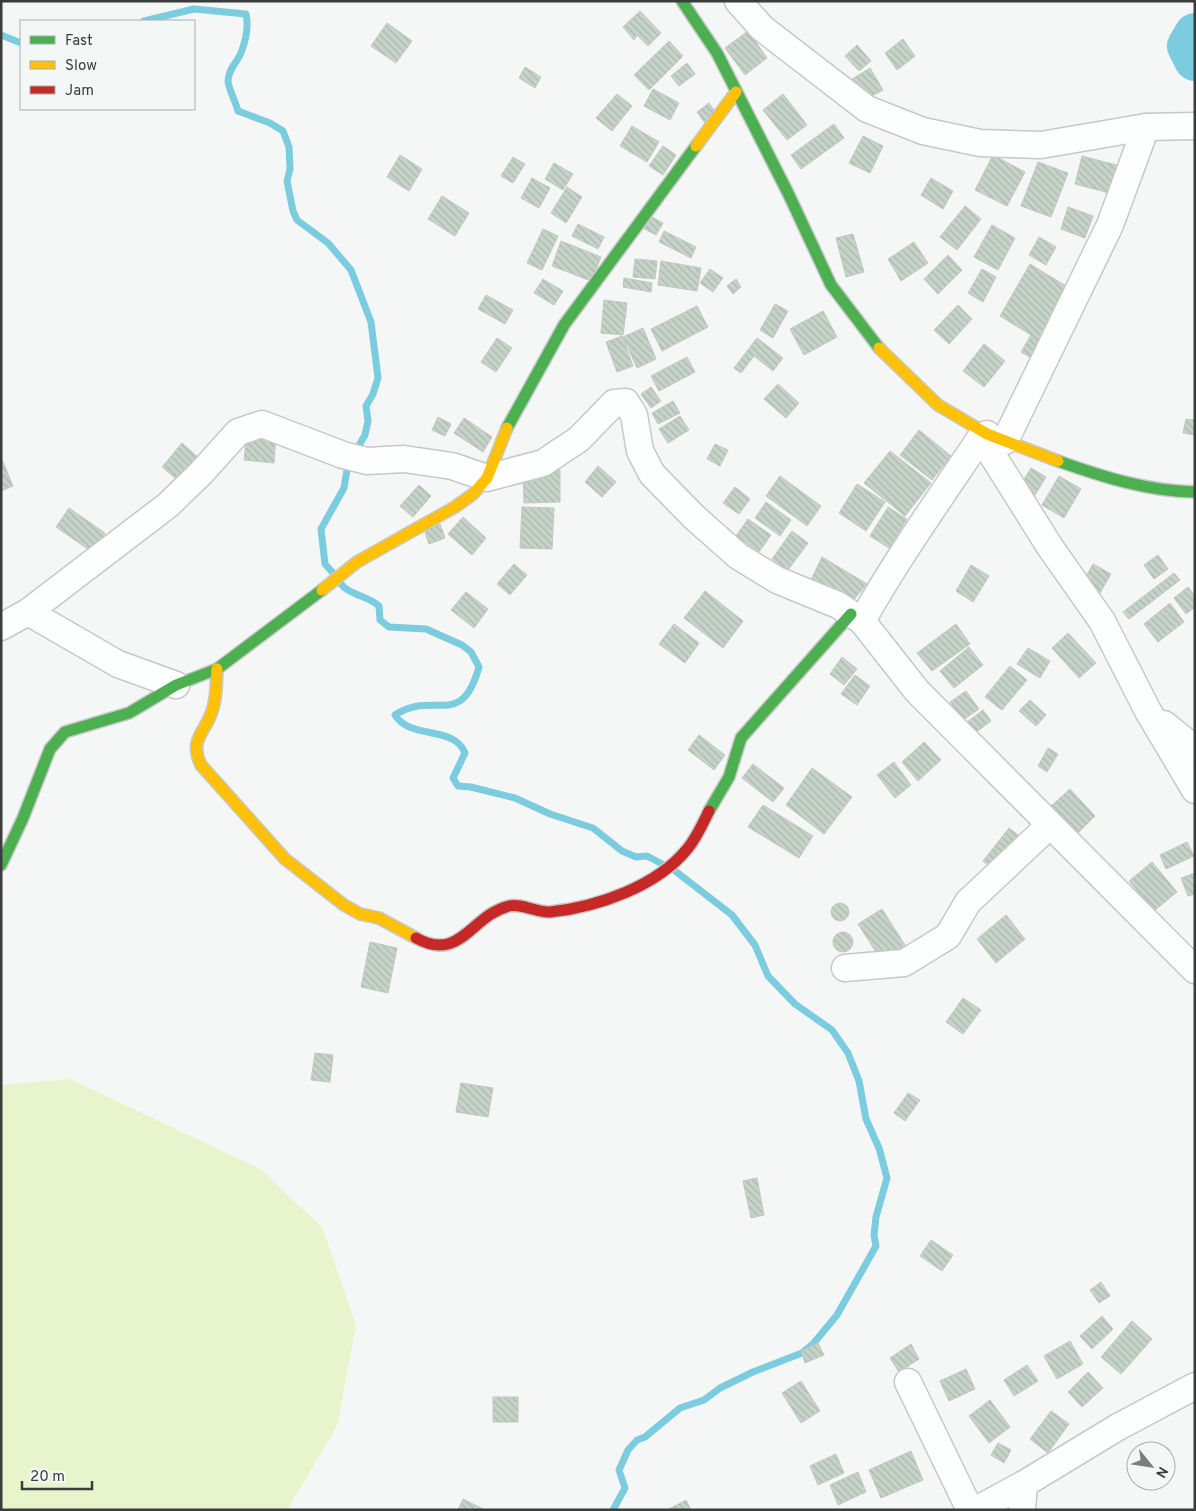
<svg xmlns="http://www.w3.org/2000/svg" width="1196" height="1511" viewBox="0 0 1196 1511" font-family="Overpass,sans-serif">
<style>
.green{fill:#e7f4cc}
.lines{fill:none;stroke-linecap:round;stroke-linejoin:round}
.stream{stroke:#7cccdf;stroke-width:7}
.river{stroke:#7cccdf;stroke-width:42}
.building{fill:url(#building-back-hatch);stroke:#c4c6c4}
.street-casing{stroke:#c6c9c8;stroke-width:29}
.fast-casing{stroke:#c6c9c8;stroke-width:14}
.slow-casing{stroke:#c6c9c8;stroke-width:14}
.jam-casing{stroke:#c6c9c8;stroke-width:14}
.street{stroke:#fdfefe;stroke-width:26}
.fast{stroke:#4caf50;stroke-width:11}
.slow{stroke:#ffc107;stroke-width:11}
.jam{stroke:#c62828;stroke-width:11}
</style>
<defs>
<pattern id="building-back-hatch" width="6" height="6" patternUnits="userSpaceOnUse" patternTransform="scale(1.25)"><rect width="6" height="6" fill="#c6d4c8"/><path d="M-1 5l2 2M0 0l6 6M5-1l2 2" fill="none" stroke="#abb7ad"/></pattern>
</defs>
<rect width="100%" height="100%" fill="#f4f7f6"/>
<polygon class="green" points="70,1079 260,1169 322,1227 356,1325 337,1426 287,1510 1,1510 1,1085"/>
<g class="lines">
<g class="stream">
<path d="M144,21l50,-12 52,5c3,13 0,26 -5,39 -4,9 -13,17 -13,28 0,6 8,22 10,30l32,12 13,8 6,16 1,22 -3,12 6,30 4,9 31,23 23,27 20,52 7,56 -5,16 -7,12 2,15 -3,14 -17,29 -4,24 -23,41 4,35 9,10"/>
<polyline points="1,35 21,43"/>
<path d="M340,583c10,13 27,12 39,23l1,14 9,7 37,2 36,16 9,7 8,15c-18,64 -45,22 -84,48 15,25 59,10 70,38l-12,25 5,8 13,1 44,11 35,16 43,14 29,23 14,6 11,-1 17,9"/>
<polyline points="613,1510 625,1488 619,1470 628,1450 637,1440 645,1437 680,1408 704,1400 720,1388 753,1372 802,1353 813,1344 837,1315 876,1246 874,1235 876,1217 887,1178 879,1148 866,1119 859,1081 848,1053 832,1030 795,1004 768,976 755,945 732,915 674,870"/>
</g>
<polyline class="river" points="1195,34 1188,46 1195,60"/>
</g>
<g class="building">
<polygon points="640,11 661,33 648,46 637,35 634,40 623,27"/>
<polygon points="387,23 412,41 396,63 371,46"/>
<polygon points="748,31 767,58 745,75 725,48"/>
<polygon points="903,39 915,56 897,70 885,53"/>
<polygon points="669,41 683,56 649,90 634,75"/>
<polygon points="857,45 871,61 859,71 845,56"/>
<polygon points="687,63 695,74 679,86 671,76"/>
<polygon points="525,67 541,77 535,88 519,78"/>
<polygon points="870,68 883,90 861,102 849,81"/>
<polygon points="653,89 679,103 670,120 644,106"/>
<polygon points="617,94 632,106 612,131 596,118"/>
<polygon points="783,94 807,125 787,140 763,110"/>
<polygon points="709,103 720,119 708,127 697,112"/>
<polygon points="834,124 844,138 801,169 791,155"/>
<polygon points="632,126 659,142 647,162 620,146"/>
<polygon points="863,136 883,146 870,173 849,163"/>
<polygon points="663,146 676,155 663,175 649,166"/>
<polygon points="400,155 422,169 409,191 387,177"/>
<polygon points="993,155 1025,172 1007,206 975,190"/>
<polygon points="1082,156 1120,166 1113,194 1075,184"/>
<polygon points="513,157 525,164 513,183 501,176"/>
<polygon points="1038,162 1068,173 1051,217 1021,206"/>
<polygon points="554,163 573,174 563,190 545,179"/>
<polygon points="532,178 550,188 539,208 521,198"/>
<polygon points="931,178 953,191 943,209 921,195"/>
<polygon points="567,187 582,197 566,223 551,213"/>
<polygon points="442,196 469,213 455,236 428,219"/>
<polygon points="965,206 981,219 957,250 940,237"/>
<polygon points="1068,207 1093,216 1085,238 1061,229"/>
<polygon points="650,216 663,223 656,235 643,228"/>
<polygon points="578,224 604,237 598,249 572,236"/>
<polygon points="992,225 1015,238 998,270 974,257"/>
<polygon points="543,229 558,236 542,270 527,263"/>
<polygon points="664,231 696,247 691,258 659,242"/>
<polygon points="853,234 864,272 846,277 836,238"/>
<polygon points="1039,237 1056,247 1046,265 1029,255"/>
<polygon points="561,241 601,257 591,281 552,266"/>
<polygon points="914,242 928,263 901,281 888,259"/>
<polygon points="948,255 962,270 938,294 924,279"/>
<polygon points="635,259 657,261 655,279 633,277"/>
<polygon points="661,261 701,268 697,291 658,285"/>
<polygon points="1030,264 1074,291 1033,359 1021,352 1031,335 1000,316"/>
<polygon points="710,269 723,278 713,292 700,283"/>
<polygon points="982,269 996,277 983,302 968,293"/>
<polygon points="624,278 652,283 651,292 623,287"/>
<polygon points="543,279 563,291 554,305 534,293"/>
<polygon points="736,279 741,287 733,294 727,286"/>
<polygon points="486,295 513,310 505,324 478,309"/>
<polygon points="604,300 627,303 623,335 601,333"/>
<polygon points="775,304 788,311 773,338 760,330"/>
<polygon points="958,305 972,319 949,344 934,330"/>
<polygon points="697,306 708,327 662,351 651,329"/>
<polygon points="823,311 837,337 804,355 790,329"/>
<polygon points="643,328 656,359 637,368 623,337"/>
<polygon points="622,336 633,366 617,372 606,342"/>
<polygon points="497,338 512,348 496,372 481,362"/>
<polygon points="757,338 783,358 773,371 754,356 741,373 734,368"/>
<polygon points="984,344 1005,361 984,387 963,371"/>
<polygon points="687,357 695,372 659,391 651,376"/>
<polygon points="778,384 799,403 786,418 764,399"/>
<polygon points="651,387 661,401 651,408 641,394"/>
<polygon points="673,401 680,413 658,424 652,413"/>
<polygon points="680,416 689,430 668,443 659,429"/>
<polygon points="438,417 451,424 445,436 432,430"/>
<polygon points="464,418 492,437 483,452 454,433"/>
<polygon points="1186,419 1195,420 1195,435 1183,433"/>
<polygon points="919,430 951,456 932,480 900,455"/>
<polygon points="247,431 276,433 274,463 244,460"/>
<polygon points="182,443 200,459 180,482 162,467"/>
<polygon points="715,444 728,450 720,466 707,459"/>
<polygon points="890,451 931,483 905,516 864,483"/>
<polygon points="1,457 13,486 1,491"/>
<polygon points="598,466 616,482 602,497 585,482"/>
<polygon points="1031,468 1046,477 1035,495 1020,486"/>
<polygon points="523,470 560,470 560,502 524,503"/>
<polygon points="780,476 821,506 807,526 766,496"/>
<polygon points="1059,476 1081,489 1064,518 1042,505"/>
<polygon points="857,484 885,502 866,531 839,513"/>
<polygon points="419,485 431,496 413,517 400,506"/>
<polygon points="735,487 750,499 739,514 723,503"/>
<polygon points="766,502 791,520 780,536 755,518"/>
<polygon points="522,507 554,508 552,549 520,548"/>
<polygon points="888,507 907,519 889,548 870,536"/>
<polygon points="69,508 105,533 92,552 56,527"/>
<polygon points="463,517 486,538 472,555 448,534"/>
<polygon points="748,519 771,535 759,552 736,536"/>
<polygon points="440,524 445,538 429,544 424,529"/>
<polygon points="792,531 808,543 788,570 772,559"/>
<polygon points="1158,555 1168,569 1154,579 1144,565"/>
<polygon points="822,557 867,584 850,604 811,580"/>
<polygon points="514,564 527,575 510,595 497,584"/>
<polygon points="1093,564 1111,574 1097,598 1079,589"/>
<polygon points="971,565 989,576 973,602 956,591"/>
<polygon points="1174,573 1180,580 1129,619 1123,612"/>
<polygon points="1188,587 1195,596 1195,607 1186,614 1174,598"/>
<polygon points="705,591 743,621 723,648 684,618"/>
<polygon points="466,592 488,609 474,628 451,610"/>
<polygon points="1170,603 1184,622 1158,642 1144,624"/>
<polygon points="674,624 699,643 685,663 659,644"/>
<polygon points="956,624 970,644 932,671 917,653"/>
<polygon points="1068,633 1096,663 1079,678 1052,648"/>
<polygon points="969,647 983,665 954,688 940,671"/>
<polygon points="1028,648 1050,661 1040,678 1017,664"/>
<polygon points="842,657 857,669 844,685 830,674"/>
<polygon points="1010,666 1027,680 1002,710 985,697"/>
<polygon points="855,675 870,686 857,705 841,694"/>
<polygon points="966,691 979,709 963,720 950,702"/>
<polygon points="1030,700 1046,715 1036,726 1019,711"/>
<polygon points="983,710 991,721 974,734 966,723"/>
<polygon points="699,735 725,755 714,770 688,750"/>
<polygon points="924,742 941,760 918,781 902,762"/>
<polygon points="1048,748 1058,754 1047,772 1038,766"/>
<polygon points="894,762 911,785 895,798 877,775"/>
<polygon points="753,764 784,788 773,802 742,778"/>
<polygon points="812,768 852,797 824,834 786,805"/>
<polygon points="1070,789 1095,816 1077,834 1051,806"/>
<polygon points="763,805 813,836 799,858 748,827"/>
<polygon points="1009,828 1032,846 1006,879 983,861"/>
<polygon points="1187,842 1194,856 1166,869 1160,855"/>
<polygon points="1152,862 1177,892 1154,911 1129,881"/>
<polygon points="1195,873 1195,894 1188,896 1181,878"/>
<circle cx="840" cy="912" r="9"/>
<polygon points="882,909 905,945 881,960 858,924"/>
<polygon points="1006,915 1025,939 996,963 977,939"/>
<circle cx="843" cy="942" r="10"/>
<polygon points="370,942 397,948 388,993 361,987"/>
<polygon points="963,998 981,1010 963,1034 946,1022"/>
<polygon points="315,1053 333,1055 330,1082 311,1080"/>
<polygon points="461,1083 493,1088 488,1117 456,1112"/>
<polygon points="908,1093 920,1100 905,1121 894,1113"/>
<polygon points="757,1178 764,1215 751,1218 743,1181"/>
<polygon points="931,1240 953,1255 942,1271 920,1256"/>
<polygon points="1101,1282 1110,1296 1099,1303 1090,1290"/>
<polygon points="1102,1316 1113,1329 1092,1349 1080,1336"/>
<polygon points="1132,1321 1152,1339 1121,1374 1101,1357"/>
<polygon points="1070,1341 1083,1364 1057,1379 1044,1356"/>
<polygon points="818,1343 824,1355 805,1363 801,1351"/>
<polygon points="911,1344 919,1359 899,1372 890,1358"/>
<polygon points="1027,1365 1038,1381 1014,1396 1004,1380"/>
<polygon points="966,1369 975,1389 949,1401 940,1381"/>
<polygon points="1088,1372 1103,1388 1082,1407 1068,1392"/>
<polygon points="801,1381 820,1411 801,1423 782,1393"/>
<rect x="493" y="1397" width="25" height="25"/>
<polygon points="990,1400 1010,1427 989,1443 969,1416"/>
<polygon points="1051,1411 1069,1424 1048,1453 1030,1439"/>
<polygon points="998,1443 1011,1450 1004,1463 991,1455"/>
<polygon points="911,1451 923,1480 881,1498 869,1470"/>
<polygon points="836,1454 844,1473 818,1485 810,1466"/>
<polygon points="858,1472 866,1492 838,1505 830,1485"/>
<polygon points="463,1499 485,1510 458,1510"/>
<polygon points="686,1500 691,1510 669,1510 669,1509"/>
</g>
<g class="lines">
<g class="street-casing">
<g id="street">
<polyline points="738,1 762,28 867,109 923,131 980,143 1041,145 1146,127 1195,126"/>
<path d="M987,434l-6,3c-41,61 -83,120 -119,184l55,70 278,279"/>
<polyline points="981,437 1050,547 1102,621 1148,711 1195,790"/>
<polyline points="1005,441 1110,225 1146,127"/>
<polyline points="28,612 118,664 176,685"/>
<polyline points="1,627 28,612 168,505 201,473 238,432 262,424 343,455 367,461 404,459 452,466 487,478 543,463 579,439 614,403 626,402 634,415 640,451 652,474 694,517 738,556 777,580 838,605 862,621"/>
<polyline points="1164,724 1195,749"/>
<polyline points="845,968 904,963 948,936 968,902 1050,825"/>
<polyline points="908,1382 970,1510"/>
<polyline points="976,1510 1024,1484 1118,1427 1195,1386"/>
<polyline points="1022,1510 1024,1484"/>
</g>
</g>
<g class="fast-casing">
<g id="fast">
<polyline points="682,1 717,53 788,193 831,285 879,348"/>
<polyline points="507,428 564,325 696,146"/>
<path d="M1058,461c45,16 89,30 137,31"/>
<polyline points="709,811 729,777 741,738 851,614"/>
<polyline points="1,865 23,818 50,749 65,732 129,713 176,685 217,669 322,590"/>
</g>
</g>
<g class="slow-casing">
<g id="slow">
<polyline points="696,146 736,92"/>
<polyline points="879,348 938,405 987,434 1058,461"/>
<polyline points="322,590 357,562 455,507 473,494 487,478 507,428"/>
<path d="M217,669c-1,13 0,26 -4,39 -6,24 -25,30 -12,57l84,94 59,46 16,9 19,4 37,20"/>
</g>
</g>
<g class="jam-casing">
<path id="jam" d="M416,938c45,25 55,-23 93,-32 13,-3 28,7 41,6 48,-5 108,-26 138,-64 9,-11 15,-25 21,-37"/>
</g>
<use href="#street" class="street"/>
<use href="#fast" class="fast"/>
<use href="#slow" class="slow"/>
<use href="#jam" class="jam"/>
</g>
<rect width="1196" height="1511" fill="none" stroke="#3b3d3c" stroke-width="5"/>
<rect x="20" y="20" width="175" height="90" fill="#f3f8f6" stroke="#a9adac"/>
<rect x="30" y="36" width="25" height="8" fill="#4caf50" stroke="#a9adac"/>
<text x="65" y="45" font-size="15" fill="#3b3d3c">Fast</text>
<rect x="30" y="61" width="25" height="8" fill="#ffc107" stroke="#a9adac"/>
<text x="65" y="70" font-size="15" fill="#3b3d3c">Slow</text>
<rect x="30" y="86" width="25" height="8" fill="#c62828" stroke="#a9adac"/>
<text x="65" y="95" font-size="15" fill="#3b3d3c">Jam</text>
<g transform="translate(1151 1466) rotate(120)"><circle r="24" fill="#f3f8f6" stroke="#a9adac"/>
<path d="M0-4L9 19L0 12L-9 19Z" fill="#7c7e7d"/>
<text y="-8" font-size="14" font-weight="bold" text-anchor="middle" fill="#3b3d3c">N</text>
</g>
<path d="M22 1481v8h70v-8" fill="none" stroke="#3b3d3c" stroke-width="2.5"/>
<text x="30" y="1481" font-size="15" fill="#3b3d3c" stroke="#f3f8f6" stroke-width="4" paint-order="stroke">20 m</text>
</svg>
